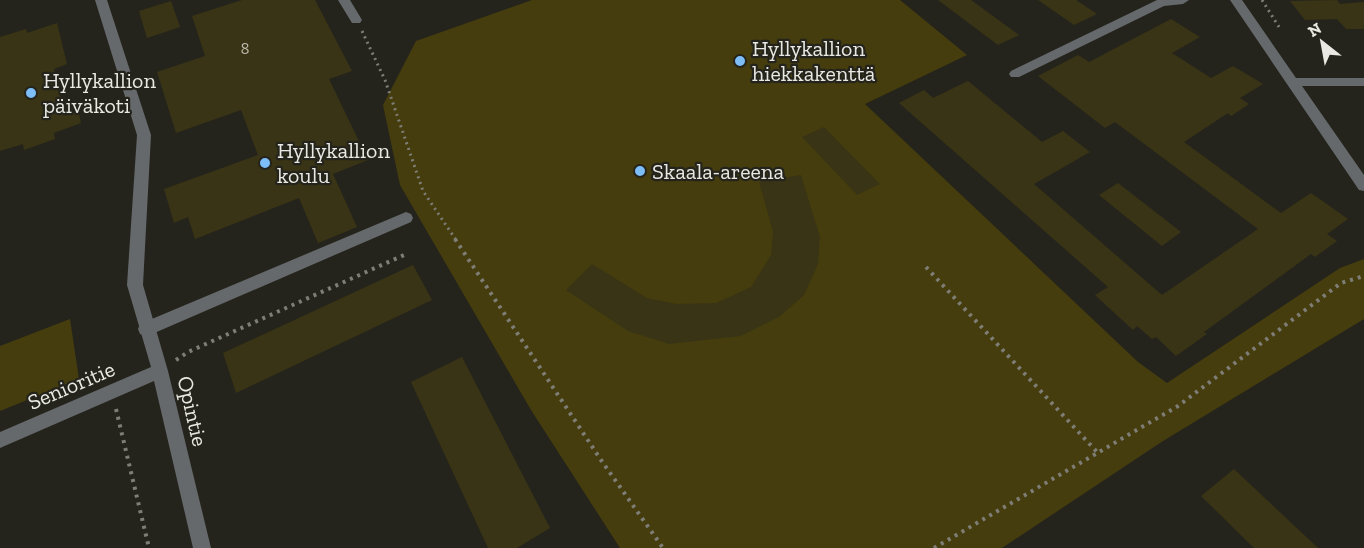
<svg xmlns="http://www.w3.org/2000/svg" width="1364" height="548" viewBox="0 0 1364 548" font-family="'Zilla Slab',serif">
<style>
.green{fill:#453d0d}
.building{fill:#393415}
.lines{fill:none;stroke-linecap:round;stroke-linejoin:round}
.path-far1{stroke:#7e7d76;stroke-width:3;stroke-dasharray:2 4;stroke-linecap:butt}
.path{stroke:#7e7d76;stroke-width:4;stroke-dasharray:3 5;stroke-linecap:butt}
.lane{fill:#65696c;fill-rule:evenodd}
.street{fill:#65696c;fill-rule:evenodd}
.poi-dot{fill:#7dbef9;stroke:#25241c;stroke-width:2}
.labels{text-anchor:middle;stroke-width:4.5;stroke-linejoin:round;paint-order:stroke}
.far-number-label{font-size:16px;fill:#bdbbaf}
.poi-label{font-size:22px;fill:#e9e8e2;stroke:#25241c;text-anchor:start}
.street-label{font-size:22px;fill:#e9e8e2;stroke:#25241c}
</style>
<rect width="100%" height="100%" fill="#25241c"/>
<g class="green">
<polygon points="532,0 900,0 967,55 865,104 1138,362 1167,383 1340,268 1364,259 1364,319 1163,441 1002,548 620,548 531,410 400,185 383,105 416,41"/>
<polygon points="70,319 79,379 0,411 0,346"/>
</g>
<g class="building">
<polygon points="242,0 315,0 352,71 329,79 368,160 333,174 357,227 318,243 299,198 195,239 188,217 174,223 164,189 258,155 241,110 176,133 157,72 205,56 192,16"/>
<polygon points="938,0 971,0 1019,35 998,45"/>
<polygon points="1038,0 1076,0 1097,14 1074,25"/>
<polygon points="1337,0 1340,4 1364,2 1364,29 1346,29 1337,19 1305,20 1290,1"/>
<polygon points="171,1 180,27 147,38 139,11"/>
<polygon points="1171,19 1200,37 1172,53 1211,78 1233,66 1263,84 1240,98 1249,104 1231,116 1228,113 1184,142 1281,213 1311,193 1348,219 1327,234 1337,241 1315,257 1311,254 1204,332 1207,334 1176,356 1156,337 1152,339 1137,326 1133,330 1095,295 1108,287 899,103 924,90 933,98 968,81 1042,142 1063,131 1090,152 1034,184 1162,295 1258,229 1115,122 1105,128 1038,76 1078,55 1089,62"/>
<polygon points="57,23 67,64 54,69 62,105 76,100 81,123 54,133 55,139 24,150 23,144 0,151 0,37 26,29 27,33"/>
<polygon points="824,127 880,184 857,195 802,137"/>
<polygon points="801,175 820,237 818,264 804,295 779,317 741,336 669,344 628,331 566,290 592,264 647,298 676,304 716,303 751,287 771,255 773,232 759,182"/>
<polygon points="1118,183 1181,232 1162,246 1099,195"/>
<polygon points="413,265 432,300 236,393 223,353"/>
<polygon points="462,357 550,528 517,548 488,548 411,382"/>
<polygon points="1234,469 1318,548 1254,548 1201,496"/>
</g>
<g class="lines">
<g class="path-far1">
<polyline points="1262,0 1279,27"/>
<polyline points="362,31 385,80 423,191 456,240"/>
</g>
<g class="path">
<polyline points="455,239 601,460 663,548"/>
<polyline points="926,267 1097,452"/>
<polyline points="176,360 188,352 404,255"/>
<polyline points="116,409 149,548"/>
<polyline points="934,548 1178,406 1341,283 1364,276"/>
</g>
<g class="lane">
<polygon points="95,0 107,0 151,135 143,285 140,289 135,291 130,289 127,285 137,135"/>
<polygon points="338,0 350,0 362,20 360,23 352,23"/>
<polygon points="406,212 411,214 413,218 411,222 152,334 146,336 140,334 138,329 140,324"/>
</g>
<g class="street">
<polygon points="1157,0 1189,0 1183,4 1164,6 1019,77 1011,77 1009,74 1011,71"/>
<polygon points="1230,0 1242,0 1296,78 1364,78 1364,86 1302,86 1364,175 1364,191 1359,190"/>
<polygon points="135,279 140,281 143,285 168,371 211,548 193,548 154,381 0,448 0,432 151,367 127,285 130,281"/>
</g>
</g>
<g class="poi-dot">
<circle cx="740" cy="61" r="6"/>
<circle cx="31" cy="93" r="6"/>
<circle cx="265" cy="163" r="6"/>
<circle cx="640" cy="171" r="6"/>
</g>
<g class="labels">
<g class="far-number-label">
<text x="245" y="54">8</text>
</g>
<g class="poi-label">
<text x="752" y="56">Hyllykallion<tspan x="752" dy="25">hiekkakenttä</tspan></text>
<text x="43" y="88">Hyllykallion<tspan x="43" dy="25">päiväkoti</tspan></text>
<text x="277" y="158">Hyllykallion<tspan x="277" dy="25">koulu</tspan></text>
<text x="652" y="179">Skaala-areena</text>
</g>
<g class="street-label">
<text transform="translate(71 385) rotate(-23)" y="8">Senioritie</text>
<text transform="translate(193 411) rotate(77)" y="8">Opintie</text>
</g>
</g>
<g transform="translate(1322 42) rotate(329)" stroke="#25241c" stroke-width="4.5" paint-order="stroke">
<path d="M0-4.5L10 22L0 15L-10 22Z" fill="#e9e8e2"/>
<text y="-9" font-size="16" font-weight="bold" text-anchor="middle" fill="#e9e8e2">N</text>
</g>
</svg>
